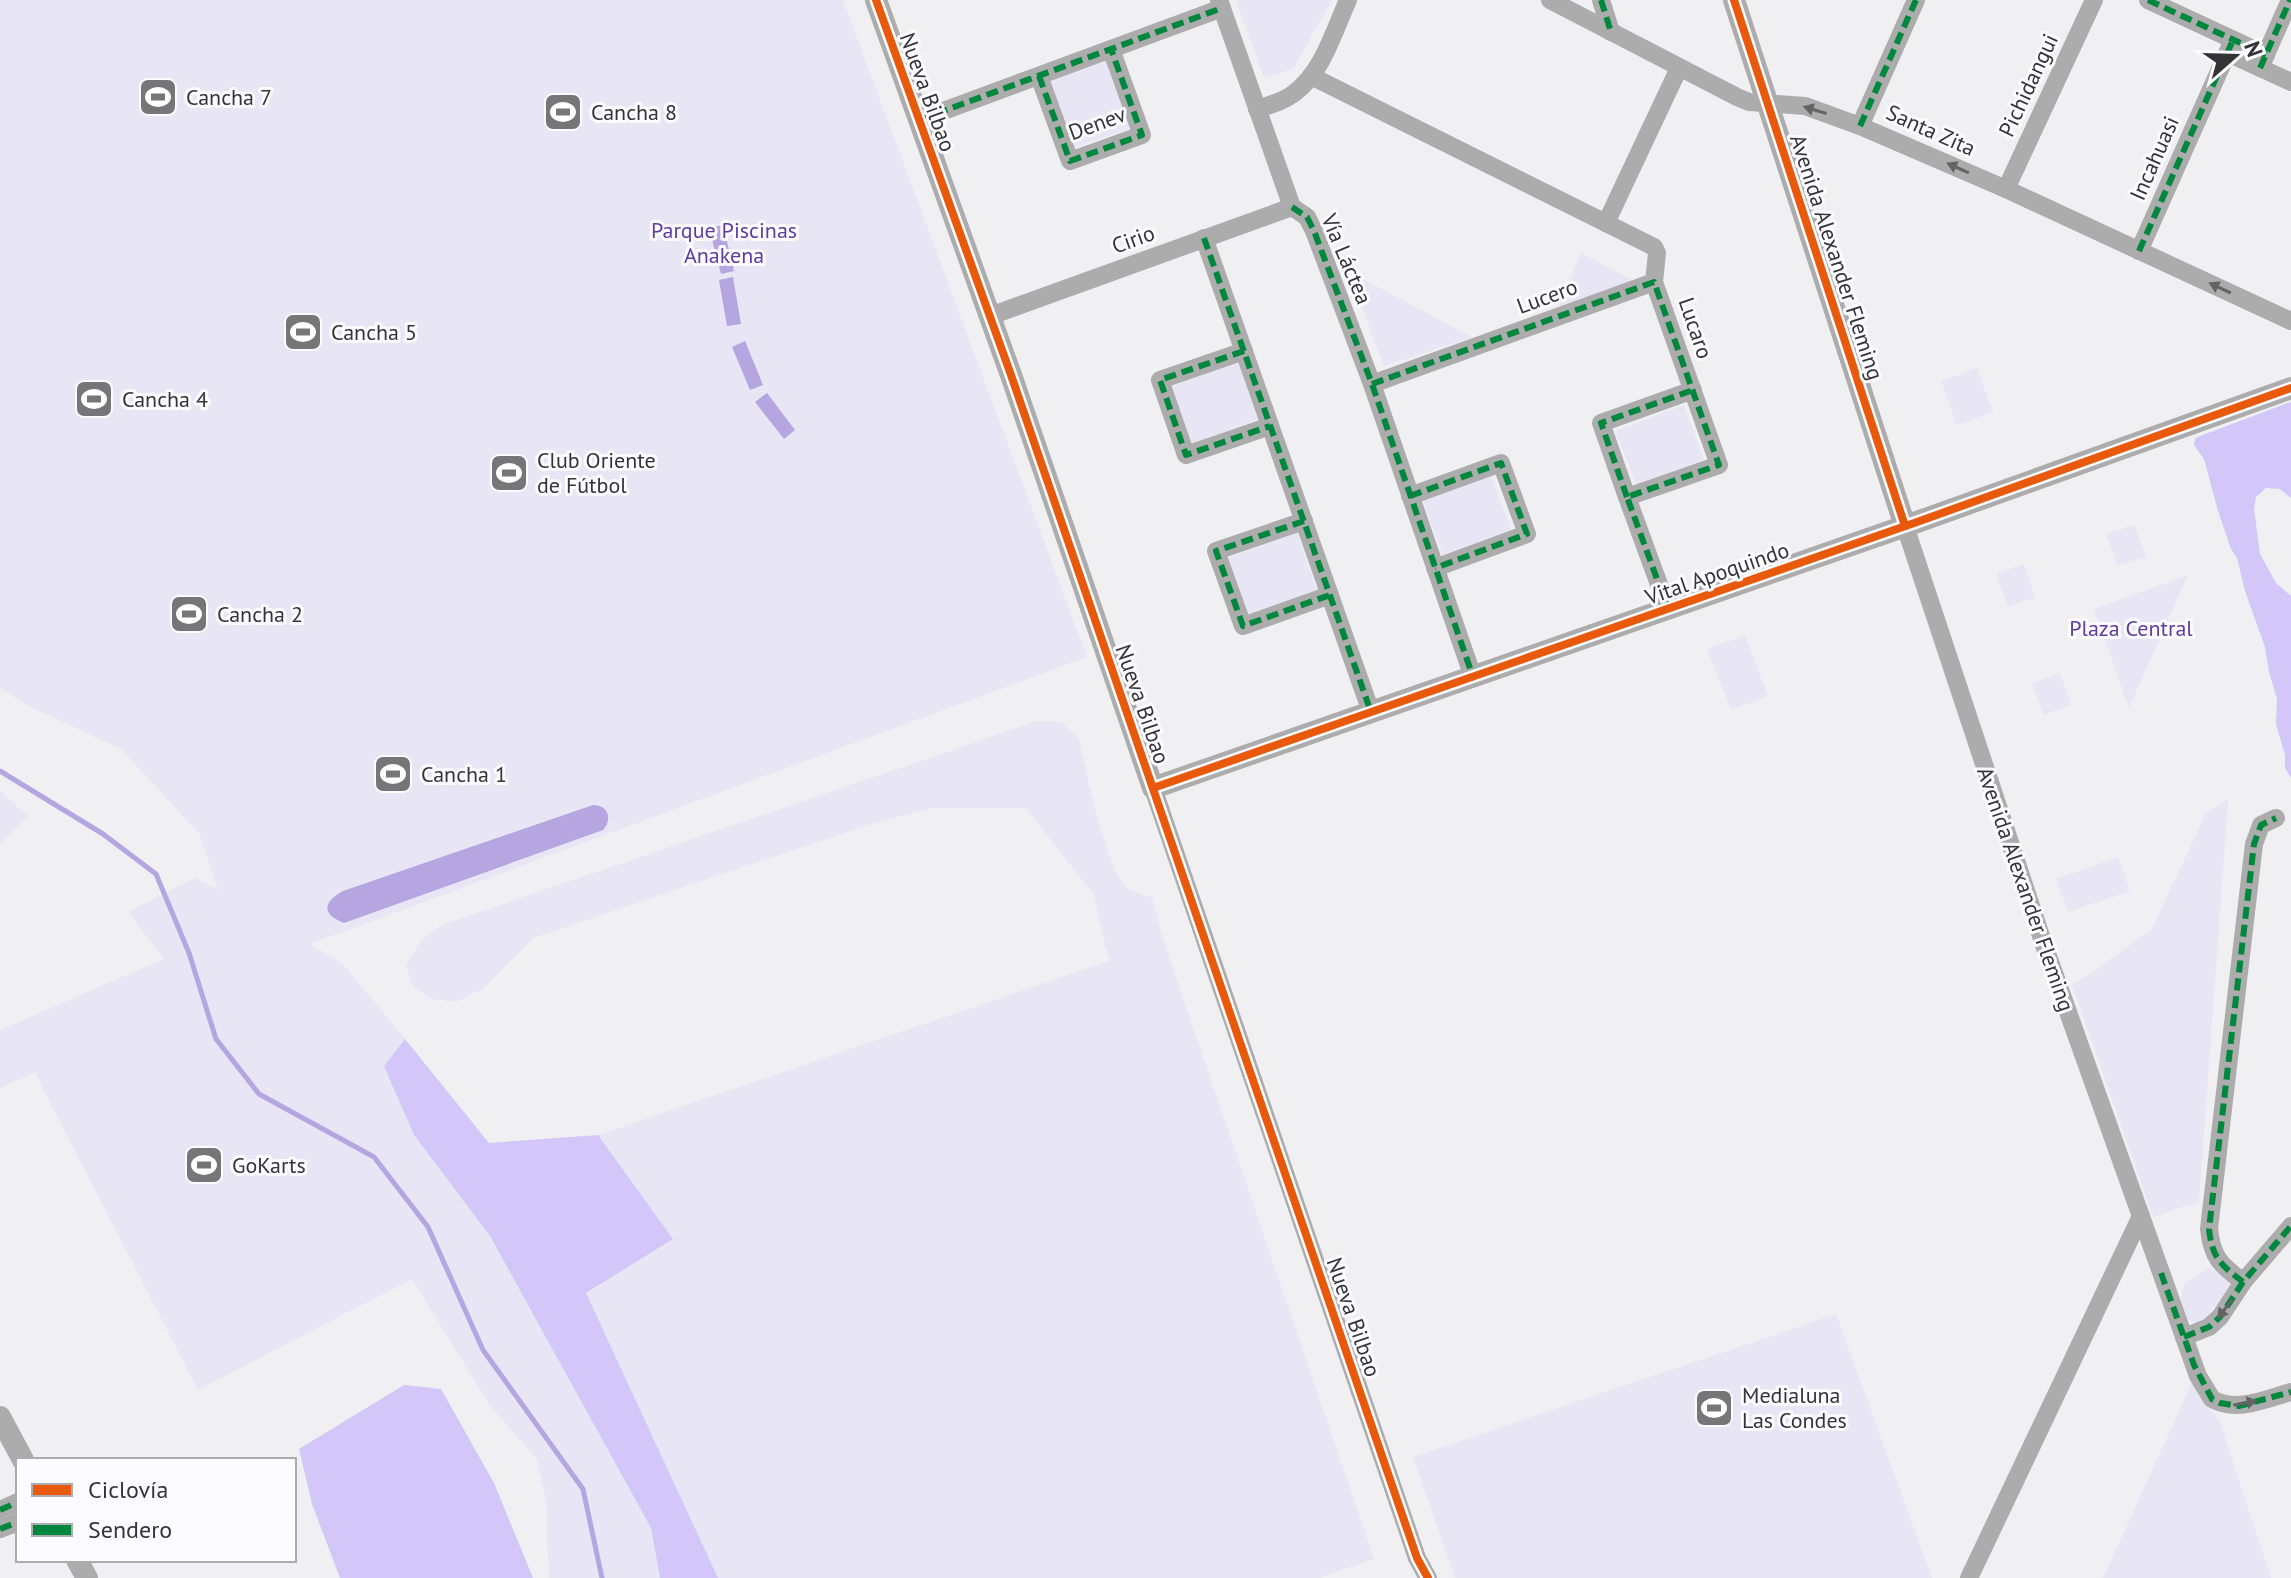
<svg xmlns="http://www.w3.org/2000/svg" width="2291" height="1578" viewBox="0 0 2291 1578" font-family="'PT Sans',sans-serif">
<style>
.green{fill:#e8e5f5}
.forest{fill:#d3c6f8}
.water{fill:#b5a5e1}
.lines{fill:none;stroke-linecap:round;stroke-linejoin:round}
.stream{stroke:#b5a5e1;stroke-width:5}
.minor{stroke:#acacac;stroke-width:18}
.tertiary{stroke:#acacac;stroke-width:22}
.quiet{stroke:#00873e;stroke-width:6;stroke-dasharray:12 6;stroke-linecap:butt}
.cycleway-casing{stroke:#fcfbff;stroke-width:13}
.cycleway{stroke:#e8590c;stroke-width:8}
.oneway{fill:#646465}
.labels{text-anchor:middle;stroke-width:6;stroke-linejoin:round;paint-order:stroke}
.street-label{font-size:22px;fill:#343436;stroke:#fcfbff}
.poi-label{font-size:22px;fill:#343436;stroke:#fcfbff;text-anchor:start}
.park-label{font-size:22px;fill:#5f3ca0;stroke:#fcfbff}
</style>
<rect width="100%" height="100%" fill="#f0eff2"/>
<g class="green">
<polygon points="0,0 843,0 1087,657 310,944 343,964 405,1039 384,1066 414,1134 490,1236 651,1528 660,1578 549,1578 546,1499 537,1459 489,1404 412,1279 198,1390 35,1073 0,1088 0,1030 164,959 128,912 195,878 218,890 199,833 121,749 25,704 0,688"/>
<polygon points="1236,0 1332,0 1293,69 1264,78"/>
<polygon points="1109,54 1134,127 1070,149 1045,76"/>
<polygon points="1581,253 1638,283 1557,310"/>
<polygon points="1349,272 1472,337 1384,366"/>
<polygon points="1240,361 1261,418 1192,444 1170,387"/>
<polygon points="1977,368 1993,412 1957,425 1941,381"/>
<polygon points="1684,405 1704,460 1636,484 1616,431"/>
<polygon points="1491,476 1511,530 1443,555 1423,501"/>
<polygon points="2134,525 2146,557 2118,566 2106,534"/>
<polygon points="1297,533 1317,590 1244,616 1224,559"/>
<polygon points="2024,564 2035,597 2008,607 1996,574"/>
<polygon points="2188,575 2129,708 2094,609"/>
<polygon points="1745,635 1768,696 1731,710 1707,649"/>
<polygon points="2060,673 2071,705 2044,715 2032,683"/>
<polygon points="1037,721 1061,722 1079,739 1096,814 1114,870 1126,888 1152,898 1164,942 1374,1559 1319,1578 718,1578 586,1293 673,1239 598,1135 1109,961 1094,895 1026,808 932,808 868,825 533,938 483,989 455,1002 431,999 412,985 406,965 420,942 439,926"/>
<polygon points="0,791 28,816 0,844"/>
<polygon points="2228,799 2199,1202 2153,1217 2072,984 2086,977 2152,929 2206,813"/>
<polygon points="2118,857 2130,891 2068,912 2056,879"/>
<polygon points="2207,1268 2219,1272 2231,1285 2201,1324 2187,1320 2181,1300 2183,1285"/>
<polygon points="1836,1314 1932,1578 1455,1578 1413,1457"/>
<polygon points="2192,1383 2220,1422 2271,1578 2103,1578"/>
</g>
<g class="forest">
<polygon points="2291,402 2291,498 2280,489 2266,488 2256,497 2254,509 2260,554 2276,583 2291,596 2291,778 2285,768 2285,755 2276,724 2277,699 2269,672 2265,647 2245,591 2237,558 2231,549 2218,511 2204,459 2194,445 2195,439 2200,436"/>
<polygon points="405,1039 489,1143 598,1135 673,1239 586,1293 718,1578 660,1578 651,1528 490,1236 414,1135 384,1066"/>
<polygon points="404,1385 441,1389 494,1483 533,1578 340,1578 312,1504 299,1449"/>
</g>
<g class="water">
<polygon points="723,225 734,271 721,274 709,228"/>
<polygon points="733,277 741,324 727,326 719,280"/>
<polygon points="745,341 763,385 750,390 732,347"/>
<polygon points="767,393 795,430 784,439 755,402"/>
<path d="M593,805c15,0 20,14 10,25l-259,93c-23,-9 -21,-21 -1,-32z"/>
</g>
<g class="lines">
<polyline class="stream" points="0,771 103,834 156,874 189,953 216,1039 259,1094 374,1157 428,1227 483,1350 583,1489 602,1578"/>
<g class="minor">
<polyline points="1219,0 1292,207 1307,217 1314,231 1372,384 1473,677"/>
<polyline points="1550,0 1737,97 1749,102 1805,106 1860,126 2006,189 2291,321"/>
<polyline points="1601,0 1611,32"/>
<polyline points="2148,0 2266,55"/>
<polyline points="2228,53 2291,82"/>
<polyline points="2260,68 2290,0"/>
<polyline points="1039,76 1070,161 1142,135 1111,49"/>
<polyline points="1311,76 1654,247 1657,253 1654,282 1719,465 1627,497 1668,609"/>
<path d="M1257,109c13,-4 25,-7 36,-15 29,-20 41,-63 55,-94"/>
<polyline points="919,120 1222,8"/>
<polyline points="1860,126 1916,0"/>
<polyline points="2006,189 2094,0"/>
<polyline points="1606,223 1679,68"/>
<polyline points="1204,238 1371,712"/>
<polyline points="2139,251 2233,40"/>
<polyline points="990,316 1292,207"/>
<polyline points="1244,351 1160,380 1186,455 1270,426"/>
<polyline points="1372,384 1654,282"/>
<polyline points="1410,496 1501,463 1527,534 1435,568"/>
<polyline points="1627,497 1601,423 1693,390"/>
<polyline points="1304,521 1216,551 1243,626 1330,595"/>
<path d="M1905,526l138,416 155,434 14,23c25,14 53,0 79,-7"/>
<polyline points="1153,788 1417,1558 1428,1578"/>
<path d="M2243,1282c-22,-17 -31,-24 -34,-53l45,-385 7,-19 15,-7"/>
<polyline points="2184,1337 2209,1327 2220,1317 2243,1282 2291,1226"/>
<polyline points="0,1510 18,1502"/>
<polyline points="0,1529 18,1522"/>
<polyline points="1969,1578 2141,1216"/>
</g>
<g class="tertiary">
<polyline points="876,0 1011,375 1153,788 1917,522 2291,388"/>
<polyline points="1734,0 1905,526"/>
<polyline points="0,1417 23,1460"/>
<polyline points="77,1560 87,1578"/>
</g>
<g class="quiet">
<polyline points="1601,0 1611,32"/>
<polyline points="2148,0 2266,55"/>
<polyline points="2260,68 2290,0"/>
<polyline points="1039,76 1070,161 1142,135 1111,49"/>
<polyline points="919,120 1222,8"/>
<polyline points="1860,126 1916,0"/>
<polyline points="1292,207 1307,217 1314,231 1372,384 1473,677"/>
<polyline points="1204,238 1371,712"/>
<polyline points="2139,251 2233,40"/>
<polyline points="1244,351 1160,380 1186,455 1270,426"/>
<polyline points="1372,384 1654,282 1719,465 1627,497 1668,609"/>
<polyline points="1410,496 1501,463 1527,534 1435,568"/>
<polyline points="1627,497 1601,423 1693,390"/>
<polyline points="1304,521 1216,551 1243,626 1330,595"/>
<polyline points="2161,1273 2194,1365 2212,1399 2220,1403 2239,1406 2291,1392"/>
<path d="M2243,1282c-22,-17 -31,-24 -34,-53l45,-385 7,-19 15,-7"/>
<polyline points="2184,1337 2209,1327 2220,1317 2243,1282 2291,1226"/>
<polyline points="0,1510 18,1502"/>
<polyline points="0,1529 18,1522"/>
</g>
<g class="cycleway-casing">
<g id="cycleway">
<polyline points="876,0 1011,375 1417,1558 1428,1578"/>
<polyline points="1734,0 1905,526"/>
<polyline points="1153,788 1917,522 2291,388"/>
</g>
</g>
<use href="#cycleway" class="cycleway"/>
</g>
<defs><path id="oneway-solid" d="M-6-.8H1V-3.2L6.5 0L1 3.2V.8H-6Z" transform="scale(2)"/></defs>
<g class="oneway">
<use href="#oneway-solid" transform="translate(1815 110) rotate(-163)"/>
<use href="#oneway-solid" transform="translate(1958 168) rotate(-156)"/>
<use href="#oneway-solid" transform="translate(2220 288) rotate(-155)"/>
<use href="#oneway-solid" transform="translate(2225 1309) rotate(128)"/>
<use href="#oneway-solid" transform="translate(2245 1403) rotate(-11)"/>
</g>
<defs>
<g id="stadium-square" transform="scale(2)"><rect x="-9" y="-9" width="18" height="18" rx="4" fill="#767578" stroke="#fcfbff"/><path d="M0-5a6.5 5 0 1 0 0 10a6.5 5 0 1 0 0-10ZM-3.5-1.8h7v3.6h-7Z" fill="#fff"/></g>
</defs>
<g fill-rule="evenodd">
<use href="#stadium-square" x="158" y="97"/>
<use href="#stadium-square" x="563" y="112"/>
<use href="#stadium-square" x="303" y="332"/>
<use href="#stadium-square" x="94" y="399"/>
<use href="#stadium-square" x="509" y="473"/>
<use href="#stadium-square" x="189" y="614"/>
<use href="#stadium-square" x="393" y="774"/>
<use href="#stadium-square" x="204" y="1165"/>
<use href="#stadium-square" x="1714" y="1408"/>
</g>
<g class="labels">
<g class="street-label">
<text transform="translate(2028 85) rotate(-65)" y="8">Pichidangui</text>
<text transform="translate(928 92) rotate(70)" y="8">Nueva Bilbao</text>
<text transform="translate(1097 123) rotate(-20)" y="8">Denev</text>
<text transform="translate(1931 130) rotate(24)" y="8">Santa Zita</text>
<text transform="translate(2154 158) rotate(-66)" y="8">Incahuasi</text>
<text transform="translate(1133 239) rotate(-20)" y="8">Cirio</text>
<text transform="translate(1837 257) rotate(72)" y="8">Avenida Alexander Fleming</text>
<text transform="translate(1347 259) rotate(67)" y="8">Vía Láctea</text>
<text transform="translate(1547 296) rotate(-20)" y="8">Lucero</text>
<text transform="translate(1696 328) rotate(71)" y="8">Lucaro</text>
<text transform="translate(1717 573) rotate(-19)" y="8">Vital Apoquindo</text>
<text transform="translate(1143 704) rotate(71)" y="8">Nueva Bilbao</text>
<text transform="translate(2026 889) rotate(71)" y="8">Avenida Alexander Fleming</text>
<text transform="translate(1354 1317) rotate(71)" y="8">Nueva Bilbao</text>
</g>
<g class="poi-label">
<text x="186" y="105">Cancha 7</text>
<text x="591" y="120">Cancha 8</text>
<text x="331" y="340">Cancha 5</text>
<text x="122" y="407">Cancha 4</text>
<text x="537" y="468">Club Oriente<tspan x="537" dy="25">de Fútbol</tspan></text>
<text x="217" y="622">Cancha 2</text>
<text x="421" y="782">Cancha 1</text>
<text x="232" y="1173">GoKarts</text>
<text x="1742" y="1403">Medialuna<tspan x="1742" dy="25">Las Condes</tspan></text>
</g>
<g class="park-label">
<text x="724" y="238">Parque Piscinas<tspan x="724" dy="25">Anakena</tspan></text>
<text x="2131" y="636">Plaza Central</text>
</g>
</g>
<rect x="16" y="1458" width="280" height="104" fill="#fcfbff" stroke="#acabaf" stroke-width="2"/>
<rect x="32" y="1484" width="40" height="12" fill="#e8590c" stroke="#acabaf" stroke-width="2"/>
<text x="88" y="1498" font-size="24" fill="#343436">Ciclovía</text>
<rect x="32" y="1524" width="40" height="12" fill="#00873e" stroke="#acabaf" stroke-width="2"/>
<text x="88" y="1538" font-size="24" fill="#343436">Sendero</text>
<g transform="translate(2235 56) rotate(70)" stroke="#fcfbff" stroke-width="6" paint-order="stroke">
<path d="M0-6L14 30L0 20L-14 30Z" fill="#343436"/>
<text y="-12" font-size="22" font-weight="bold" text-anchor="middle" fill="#343436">N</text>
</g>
</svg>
